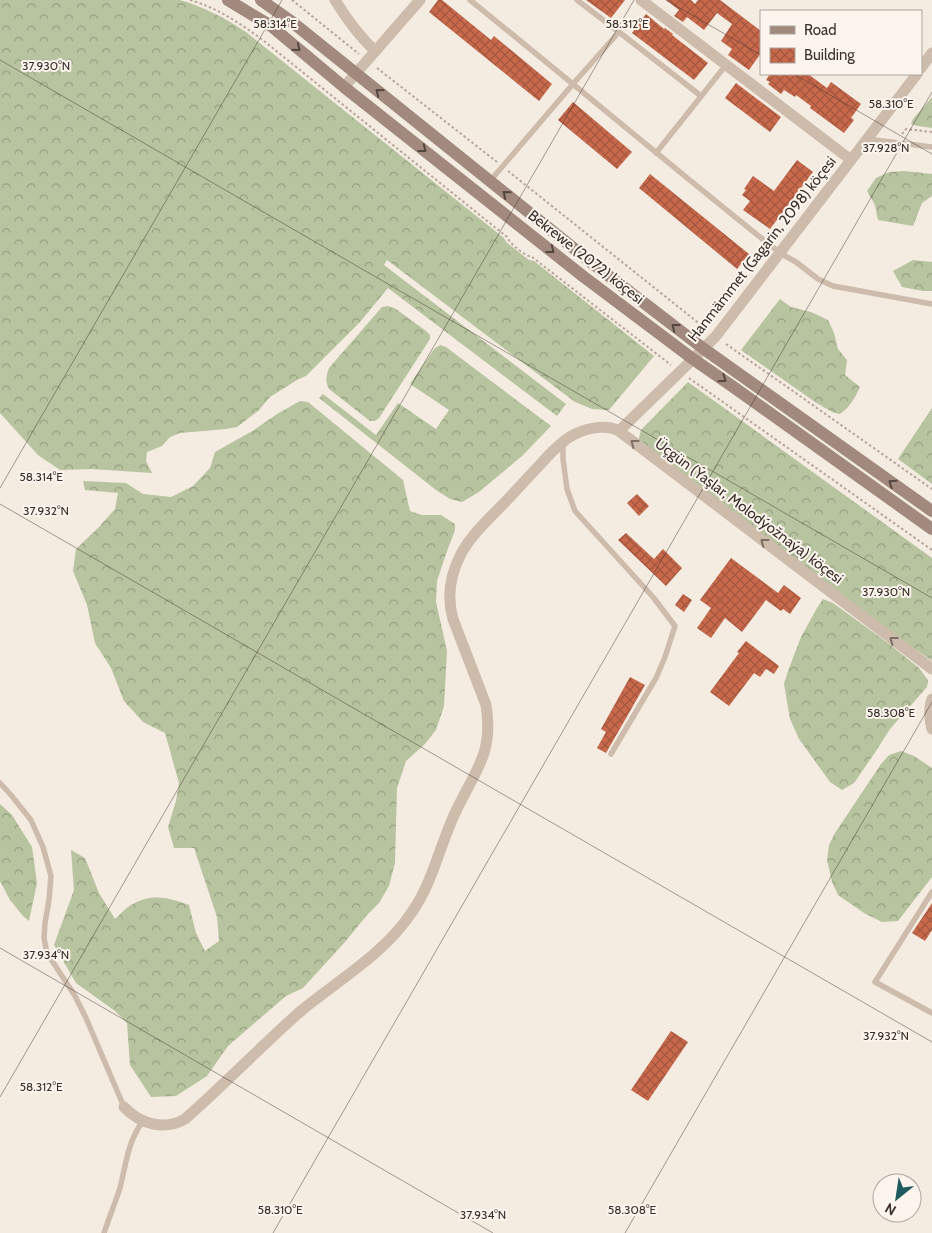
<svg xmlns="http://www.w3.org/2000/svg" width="932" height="1233" viewBox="0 0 932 1233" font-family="Cabin,sans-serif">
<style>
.forest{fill:url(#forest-crowns)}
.building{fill:url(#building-cross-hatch)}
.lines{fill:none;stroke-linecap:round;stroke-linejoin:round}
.path{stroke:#b9a596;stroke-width:2;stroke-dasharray:2.5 2.5;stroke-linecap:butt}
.lane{stroke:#cdbbac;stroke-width:5.5}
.street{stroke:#cdbbac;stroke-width:11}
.secondary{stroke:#a18a7d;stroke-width:12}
.oneway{stroke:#544640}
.oneway2{stroke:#7d6f65}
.ticks{fill:none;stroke:#3b302b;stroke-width:1;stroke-opacity:0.45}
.labels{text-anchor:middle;stroke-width:4;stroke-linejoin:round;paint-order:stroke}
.street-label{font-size:15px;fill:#3b302b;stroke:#fbf5ee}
.ticks-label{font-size:12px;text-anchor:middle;fill:#3b302b;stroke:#fbf5ee;stroke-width:4;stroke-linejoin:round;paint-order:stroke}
</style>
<defs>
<pattern id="forest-crowns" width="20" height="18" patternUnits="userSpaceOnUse" patternTransform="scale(1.25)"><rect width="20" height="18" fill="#b8c4a0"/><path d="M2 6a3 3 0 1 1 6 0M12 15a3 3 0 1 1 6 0" fill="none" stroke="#97a083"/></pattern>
<pattern id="building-cross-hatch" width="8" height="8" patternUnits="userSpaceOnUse" patternTransform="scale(1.25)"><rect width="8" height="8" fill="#c8694b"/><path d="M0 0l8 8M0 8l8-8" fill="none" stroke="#a4573f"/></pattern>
</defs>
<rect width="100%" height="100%" fill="#f4ebe1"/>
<g class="forest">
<path d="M0,0h180c24,7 45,18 66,32l258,206 2,4 23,18 5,1 120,95 -45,54 -17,-1 -17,-7 -188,-142 -3,5 182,139 -9,12 -169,-128 -28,34 -54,54 -9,4 -27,17 -12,14 -21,16 -11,2 -46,4 -10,4 -8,9 -15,6 -1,9 6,12 -61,-4 -31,1 -22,-15 -38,-42z"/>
<polygon points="932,97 932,128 918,126 911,124 913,119"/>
<polygon points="904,171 932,174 932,196 922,203 913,226 878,220 875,205 867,191 876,178 889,172"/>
<polygon points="913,260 932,262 932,291 923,291 902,287 893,271"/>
<path d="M780,299l11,8 20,5 17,8 6,13 4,16 9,11 -2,15 15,12c-5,11 -10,20 -20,27l-8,-2 -17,-10 -74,-52z"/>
<path d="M388,306l8,3 30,22 4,4v4l-51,79 -4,3h-5l-41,-32c-4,-8 -3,-13 0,-21l53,-61z"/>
<polygon points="440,345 446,347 551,426 522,456 479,492 462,502 450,499 436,490 319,398 323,394 376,435 398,403 436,429 449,410 410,384 434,349"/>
<polygon points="688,382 932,558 932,661 903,641 638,442 641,430"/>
<path d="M300,401l8,1 95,78 7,31 12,4h19l14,9v6l-9,24 -9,27 -1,21 11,49 -3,55 -8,24 -11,14 -19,17 -9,27 -2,75 -6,23 -10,17 -12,12 -22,27 -42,46 -17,8 -58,50 -21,30 -31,20 -25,1 -21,-32 -3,-42 -12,-12 -39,-28 -22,-38 20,-55 -3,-40 14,8 14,35 16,26c6,-5 11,-12 18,-15 20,-11 36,-6 56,1l7,28 9,18 14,-10 -2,-24 -23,-69h-20l-6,-21 8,-26 3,-18 -14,-50 -22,-11 -19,-21 -13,-33 -16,-25 -8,-38 -14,-34 3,-22 22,-21 17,-19 3,-16 -33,-3 -2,-9 43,2 17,11 28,3 22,-11 17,-18 5,-16 39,-22 23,-16z"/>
<polygon points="932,408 932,484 898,459"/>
<polygon points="823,599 833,603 888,643 919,668 928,680 927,687 890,729 874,754 854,783 842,790 830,782 799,739 790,719 784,684 788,671 801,637 817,608"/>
<polygon points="901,751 914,756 932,768 932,877 898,921 882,922 864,913 838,895 832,882 827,860 829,845 835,833 881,764 889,755"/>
<polygon points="0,804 12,815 32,847 37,883 29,921 23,916 10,900 0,881"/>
</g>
<g class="building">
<polygon points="438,0 442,0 491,40 494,36 552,84 539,101 429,12"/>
<polygon points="586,0 625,0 611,18"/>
<polygon points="666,0 691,0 695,4 698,0 720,0 761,31 761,53 749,70 728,55 732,49 721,41 732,24 717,13 704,30 687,17 683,22 674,16 679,10"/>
<polygon points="646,14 664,29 665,28 673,34 672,35 708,63 694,80 632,33"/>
<polygon points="770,74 808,74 827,88 831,82 861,104 851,118 854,120 844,133 810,108 811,106 796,95 795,97 784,90 781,94 768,84 770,82 766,80"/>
<polygon points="736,83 781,117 770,132 725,98"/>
<polygon points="573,102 632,152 617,169 558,120"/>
<polygon points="797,160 813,172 770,229 743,210 750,201 742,195 746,190 744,189 753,176 774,191"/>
<polygon points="650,174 749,254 737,269 639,188"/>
<polygon points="637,494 649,506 639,516 627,503"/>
<polygon points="626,533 654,559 663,549 682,568 666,586 618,540"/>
<polygon points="731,558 778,593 784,585 801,598 790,614 783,609 781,611 766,600 742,632 725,618 711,638 697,628 711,608 700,600"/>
<polygon points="683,594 692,600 684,612 675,605"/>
<polygon points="746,641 779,666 774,674 766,669 760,677 754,673 729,706 710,692 739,653 737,652"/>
<polygon points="630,677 645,685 606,753 597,748 606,732 601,729"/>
<polygon points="932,903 932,930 925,941 912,933"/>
<polygon points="671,1031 688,1042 648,1101 631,1090"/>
</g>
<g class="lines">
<g class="path">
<path d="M190,0c28,8 51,24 74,41l243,196c3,7 18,19 25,20l139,108"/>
<polyline points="292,0 359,54"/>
<polyline points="377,68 497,162"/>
<polyline points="902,134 906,129 932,132"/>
<polyline points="508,171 706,329"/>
<polyline points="726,344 932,489"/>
<polyline points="689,378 932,550"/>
</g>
<g class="lane">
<path d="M470,0c104,84 206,170 310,253l16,9 22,17 15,7 99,18"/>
<polyline points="619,32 701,96"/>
<polyline points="867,139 932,147"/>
<polyline points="656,153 726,65"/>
<polyline points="490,181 573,84 619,32 577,0"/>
<polyline points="563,444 563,459 567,489 575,511 653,597 675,626 665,657 656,678 611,754"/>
<polyline points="0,783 11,795 31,820 43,847 51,876 49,900 45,923 44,938 47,953 75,996 86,1018 124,1107"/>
<polyline points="932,892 875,982 932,1013"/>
<path d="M104,1233c5,-15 11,-30 16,-45 6,-24 8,-47 23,-67"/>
</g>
<g class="street">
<path d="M335,0c11,18 25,37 40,51"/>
<polyline points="641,0 851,160"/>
<polyline points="921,68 932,53"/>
<polyline points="344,87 420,0"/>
<polyline points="619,431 693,359 716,336 917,74"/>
<path d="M932,699c-4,10 -3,19 0,30"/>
<path d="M124,1107c16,17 40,24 61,12 40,-35 77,-74 117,-109 38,-31 83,-57 110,-98 21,-30 28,-68 44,-101 19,-40 38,-58 30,-106l-33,-86c-6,-21 -3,-43 7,-63 11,-22 32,-40 49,-58 13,-14 26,-28 39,-42 8,-8 16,-17 27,-22 12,-6 31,-10 44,-3l313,238"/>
</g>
<g class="secondary">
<polyline points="228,0 271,26 344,87 584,277 693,359 732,386 932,529"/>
<polyline points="261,0 292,22 592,263 704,349 932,511"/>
</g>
</g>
<defs><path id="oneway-chevron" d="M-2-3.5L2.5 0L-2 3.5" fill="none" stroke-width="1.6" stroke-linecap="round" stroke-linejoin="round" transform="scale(1.25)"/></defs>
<g class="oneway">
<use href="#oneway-chevron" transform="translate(297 48) rotate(39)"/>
<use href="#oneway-chevron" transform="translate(379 92) rotate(-141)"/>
<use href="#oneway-chevron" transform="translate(423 149) rotate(38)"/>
<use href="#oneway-chevron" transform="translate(506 194) rotate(-141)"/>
<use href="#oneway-chevron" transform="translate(551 250) rotate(38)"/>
<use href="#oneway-chevron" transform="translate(675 327) rotate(-142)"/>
<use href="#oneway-chevron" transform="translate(723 379) rotate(34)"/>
<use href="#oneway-chevron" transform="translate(892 483) rotate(-145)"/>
</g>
<g class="oneway2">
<use href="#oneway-chevron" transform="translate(634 443) rotate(-143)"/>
<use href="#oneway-chevron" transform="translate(764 542) rotate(-143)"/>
<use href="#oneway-chevron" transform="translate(893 640) rotate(-143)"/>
</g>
<path class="ticks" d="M666,0l95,55M0,60l932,538M794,74l138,80M0,488l282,-488M0,504l932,538M0,948l493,285M0,1097l634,-1097M273,1233l659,-1141M625,1233l307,-531"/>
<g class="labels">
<g class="street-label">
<text transform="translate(762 249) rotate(-52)" y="5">Hanmämmet (Gagarin, 2098) köçesi</text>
<text transform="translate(586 257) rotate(38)" y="5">Bekrewe (2072) köçesi</text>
<text transform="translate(749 511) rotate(37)" y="5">Üçgün (Ýaşlar, Molodýožnaýa) köçesi</text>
</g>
</g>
<g class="ticks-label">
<text x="275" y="28">58.314°E</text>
<text x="627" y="28">58.312°E</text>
<text x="46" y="70">37.930°N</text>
<text x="891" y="108">58.310°E</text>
<text x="886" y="152">37.928°N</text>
<text x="41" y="481">58.314°E</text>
<text x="46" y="515">37.932°N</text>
<text x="886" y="596">37.930°N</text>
<text x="891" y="717">58.308°E</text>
<text x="46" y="959">37.934°N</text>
<text x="886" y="1040">37.932°N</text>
<text x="41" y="1091">58.312°E</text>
<text x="280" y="1214">58.310°E</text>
<text x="632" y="1214">58.308°E</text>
<text x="483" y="1219">37.934°N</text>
</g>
<rect x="760" y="10" width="162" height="65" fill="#fbf5ee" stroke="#aea6a0"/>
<rect x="770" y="26" width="25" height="8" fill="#a18a7d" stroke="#aea6a0"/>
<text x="804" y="35" font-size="15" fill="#3b302b">Road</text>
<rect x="770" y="48" width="25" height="15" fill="url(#building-cross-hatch)" stroke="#aea6a0"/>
<text x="804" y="60" font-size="15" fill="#3b302b">Building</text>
<g transform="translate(897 1198) rotate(210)"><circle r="24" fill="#fbf5ee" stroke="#aea6a0"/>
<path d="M0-4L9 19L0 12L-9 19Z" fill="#1f5a5e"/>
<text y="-8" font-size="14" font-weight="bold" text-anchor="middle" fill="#3b302b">N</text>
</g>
</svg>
